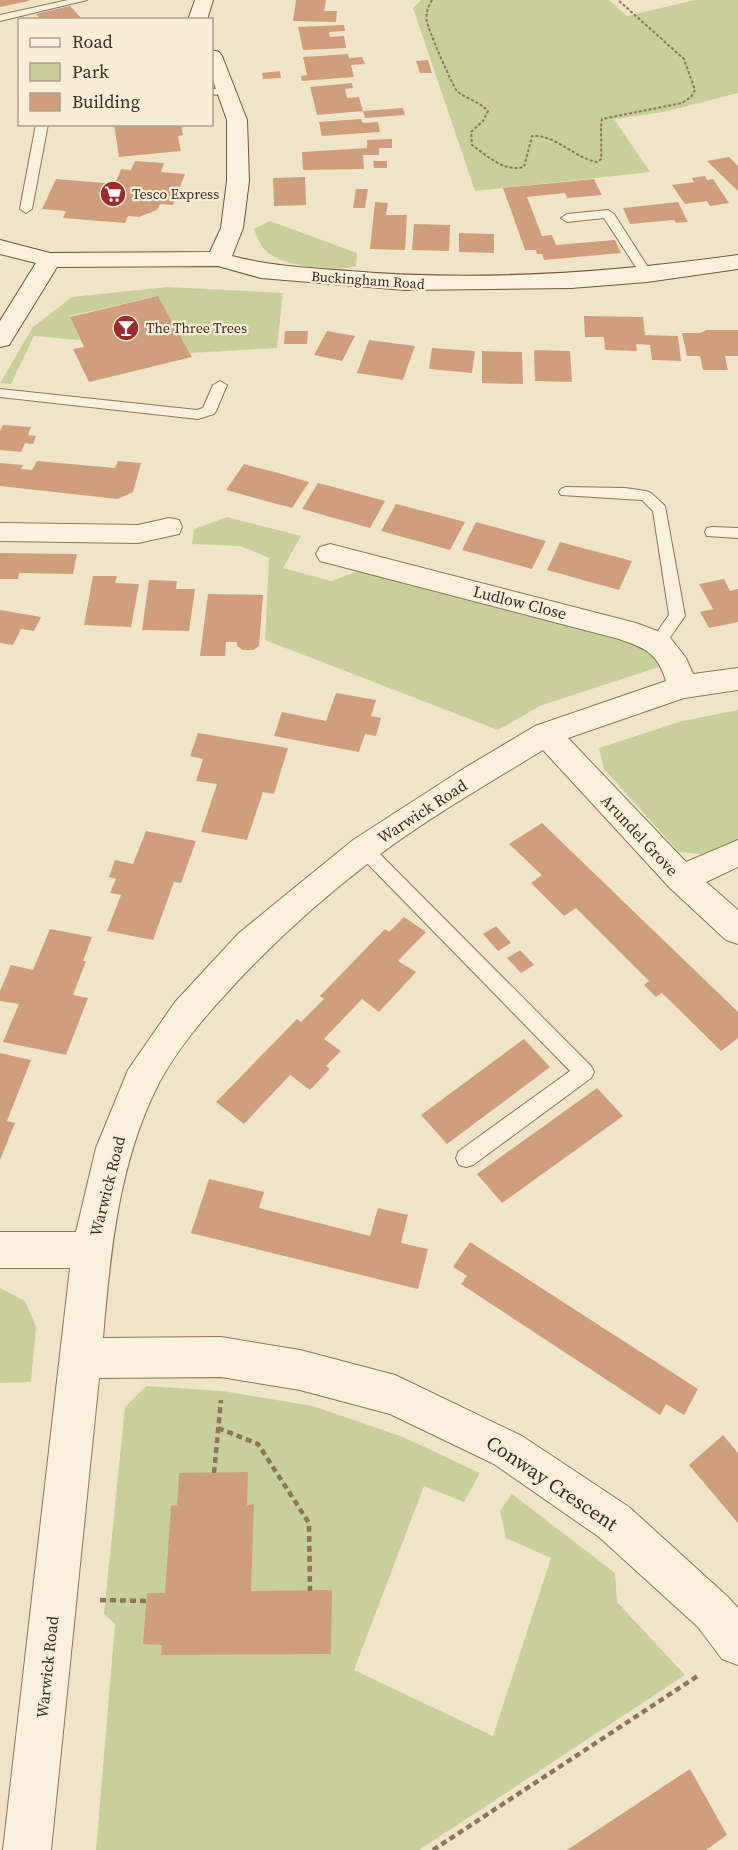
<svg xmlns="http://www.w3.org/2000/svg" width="738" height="1850" viewBox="0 0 738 1850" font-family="'Source Serif 4',serif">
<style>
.green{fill:#c9cf9b}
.building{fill:#cf9f7d}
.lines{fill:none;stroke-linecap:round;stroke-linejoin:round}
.lane-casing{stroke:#8d765c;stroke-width:2}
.street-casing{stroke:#8d765c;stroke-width:2}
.secondary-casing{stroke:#6f573f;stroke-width:2}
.path-far1{stroke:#8d765c;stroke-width:2;stroke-dasharray:3 2;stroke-linecap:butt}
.path{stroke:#8d765c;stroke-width:4.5;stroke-dasharray:6 4;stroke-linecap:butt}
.lane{fill:#faf1dc;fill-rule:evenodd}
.street{fill:#faf1dc;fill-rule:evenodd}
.secondary{fill:#faf1dc;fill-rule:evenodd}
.labels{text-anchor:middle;stroke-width:4.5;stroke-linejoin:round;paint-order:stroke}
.far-poi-label{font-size:14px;fill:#3d2e20;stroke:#f7eed8;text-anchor:start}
.far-street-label{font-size:14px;fill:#3d2e20;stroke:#f7eed8}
.street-label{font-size:16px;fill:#3d2e20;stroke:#f7eed8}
.near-street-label{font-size:20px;fill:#3d2e20;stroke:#f7eed8}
</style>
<rect width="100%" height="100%" fill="#f0e4c8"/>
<g class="green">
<polygon points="421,0 609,0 627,16 695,0 738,0 738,93 664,112 614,119 650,172 475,191 413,8"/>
<path d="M270,221l87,32 -1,13c-19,6 -65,1 -83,-10 -11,-6 -15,-16 -19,-27z"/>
<polygon points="167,287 283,293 277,348 190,353 158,296 70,316 80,340 34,336 11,384 0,383 33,327 72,297"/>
<polygon points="227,517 301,536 283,568 331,581 359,571 646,645 662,666 542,705 498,730 265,640 269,558 241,546 192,544 194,529"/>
<polygon points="738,710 738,839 702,854 679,852 604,769 599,748 682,721"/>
<polygon points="0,1288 25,1301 36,1327 31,1382 0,1383"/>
<polygon points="146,1386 222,1391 313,1406 403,1437 480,1473 464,1502 424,1486 354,1670 493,1736 551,1558 506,1538 500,1511 512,1494 615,1573 617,1602 685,1675 419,1850 96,1850 115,1624 104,1614 125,1407"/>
</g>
<g class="building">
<polygon points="0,0 29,0 29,1 0,7"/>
<polygon points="296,0 326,0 324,11 337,11 336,22 293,21"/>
<polygon points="70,6 83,20 41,20 36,14"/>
<polygon points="344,25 345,31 329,32 330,37 344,36 346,48 303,50 298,27"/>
<polygon points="348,54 349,58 362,57 365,64 351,65 354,77 302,81 301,76 307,75 303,57"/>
<polygon points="428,60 432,73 420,73 416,61"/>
<polygon points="280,71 281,78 263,79 262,73"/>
<polygon points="352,83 353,88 345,89 347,98 359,97 363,111 317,115 310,87"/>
<polygon points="403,108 405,115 365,118 363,111"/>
<polygon points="361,119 363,123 378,122 380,132 322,136 319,122"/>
<polygon points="114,124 181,124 183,135 178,136 181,151 119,157"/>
<polygon points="392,139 392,148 379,148 379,155 363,155 364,169 303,170 302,152 367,148 367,140"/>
<polygon points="729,157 738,166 738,191 707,161"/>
<polygon points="135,161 164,163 161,172 185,174 173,205 160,204 157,210 139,217 128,216 125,223 63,218 66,211 42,209 56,179 115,184 121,169 131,170"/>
<polygon points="373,161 387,161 387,168 374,168"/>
<polygon points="705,176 707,180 713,179 729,203 710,206 707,201 685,204 672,185 694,182 692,178"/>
<polygon points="305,177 306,205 274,206 273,178"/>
<polygon points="594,179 602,195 567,198 565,193 527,197 542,236 552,235 556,245 615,240 621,253 544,260 542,254 537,254 536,250 525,250 503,188"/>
<polygon points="356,189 368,189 365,208 353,208"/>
<polygon points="375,202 388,203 386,215 407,215 405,250 370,249"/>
<polygon points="678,202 688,222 676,223 674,220 630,224 623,208"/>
<polygon points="414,224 450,225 449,251 412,250"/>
<polygon points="459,233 494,234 494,253 459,252"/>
<polygon points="158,296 192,357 89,382 73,349 84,347 70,317"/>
<polygon points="584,316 643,317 645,335 678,336 681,361 652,360 650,345 636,344 637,351 605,350 604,337 585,337"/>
<polygon points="706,330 738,330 738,356 725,356 728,370 703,370 700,356 687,356 682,333 700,333"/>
<polygon points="285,331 308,331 307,344 284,344"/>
<polygon points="327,331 355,336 342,361 314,355"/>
<polygon points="369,340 415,346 403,380 357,373"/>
<polygon points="432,348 475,351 472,373 429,369"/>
<polygon points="534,350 570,351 572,382 535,381"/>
<polygon points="482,351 522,352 523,384 482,383"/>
<polygon points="3,425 31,427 28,435 36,436 33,444 25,443 21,452 0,450 0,431"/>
<polygon points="37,461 115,468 118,461 141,463 133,492 118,499 0,486 0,463 23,465 21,469 32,470"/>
<polygon points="244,464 278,473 309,482 292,508 226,490"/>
<polygon points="318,483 352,492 385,501 370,528 302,509"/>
<polygon points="396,504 431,513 465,522 450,550 381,531"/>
<polygon points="476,522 546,541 532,569 462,550"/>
<polygon points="560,542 632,561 619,590 547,570"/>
<polygon points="0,553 77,554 73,574 19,573 18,579 0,579"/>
<polygon points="93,576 117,576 115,583 139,584 131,627 84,625"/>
<polygon points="724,579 730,591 738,589 738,622 709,628 700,612 713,609 699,584"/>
<polygon points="149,580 177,581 176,589 195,589 189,631 142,630"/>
<polygon points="208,594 263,595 259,646 253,650 243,650 237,646 237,642 226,642 225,656 200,656"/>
<polygon points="0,610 41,617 34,631 21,629 13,645 0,643"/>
<polygon points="336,693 376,700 371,716 381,718 376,736 365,734 359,752 274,736 282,712 326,721"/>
<polygon points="198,733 288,748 274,794 263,792 247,840 201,832 217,784 196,781 203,759 190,756"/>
<polygon points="542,823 738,1012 738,1038 721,1051 662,993 656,997 644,985 649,981 576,908 564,916 531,883 542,875 509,844"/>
<polygon points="146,831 196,841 181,883 174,882 153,940 107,931 121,895 110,893 116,879 109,877 115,860 133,864"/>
<polygon points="404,917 426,932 398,961 416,972 379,1012 362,999 324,1039 341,1051 326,1066 330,1069 310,1090 290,1075 244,1124 216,1102 297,1019 301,1022 324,999 320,996 385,929 389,932"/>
<polygon points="496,926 511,943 498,951 483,934"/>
<polygon points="50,929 92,937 83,961 86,961 73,995 88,998 66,1055 3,1042 19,1004 0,1001 0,991 11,965 33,970"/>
<polygon points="520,950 534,965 521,973 507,958"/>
<polygon points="524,1039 550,1067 447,1144 421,1115"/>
<polygon points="0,1053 31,1060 7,1121 15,1123 0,1160"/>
<polygon points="597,1088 623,1116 502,1203 477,1174"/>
<polygon points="209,1179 264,1192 259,1208 370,1236 378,1208 408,1215 401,1243 428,1249 418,1289 191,1233"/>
<polygon points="470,1242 698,1389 684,1415 666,1404 660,1415 461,1284 467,1276 453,1267"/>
<polygon points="723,1435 738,1453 738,1523 689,1465"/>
<polygon points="248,1472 247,1505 254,1504 251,1591 332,1590 331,1654 161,1655 162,1645 143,1644 147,1593 165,1593 171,1506 177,1505 179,1473"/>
<polygon points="690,1769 727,1835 706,1850 567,1850"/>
</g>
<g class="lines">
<g class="lane-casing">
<g id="lane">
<polygon points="68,0 87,0 0,21 0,15"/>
<polygon points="227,88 233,91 231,93 212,95 212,89"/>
<polygon points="36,124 48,124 32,209 26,213 20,209"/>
<polygon points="608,210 614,214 653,275 651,278 643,278 604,218 567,222 561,218 567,214"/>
<polygon points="220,381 227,385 216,411 214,414 198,419 0,397 0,389 197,410 203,408 213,385"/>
<polygon points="566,487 625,488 646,491 651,493 665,506 685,616 664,646 652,646 650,642 669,615 653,511 642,500 561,495 559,492 561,489"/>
<polygon points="712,527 738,528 738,538 707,536 705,532 707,528"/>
<polygon points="364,842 370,844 591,1066 594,1072 591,1078 473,1165 466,1167 459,1165 456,1158 459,1151 570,1071 358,854 355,849 358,844"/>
</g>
</g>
<g class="street-casing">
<g id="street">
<polygon points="169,518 179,520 182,527 179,534 138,543 0,541 0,523 138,525"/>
<path d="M330,544l306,79 32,12 18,23 7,16 45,-6v22l-54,8 -116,40 118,124 52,-22v27l-32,15 32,28v34l-12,-4 -56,-52 -127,-138c-57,35 -115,68 -168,108 -54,41 -106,88 -151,138 -24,26 -54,63 -69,95 -37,77 -45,164 -52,247l118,-1 79,13 95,25 127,61 107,71 99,90 10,11v57l-16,-6 -24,-32 -99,-90 -105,-73 -104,-50 -90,-24 -79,-13 -122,1 -48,472h-48l67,-582h-70v-36h76l20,-84 32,-78 47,-68 64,-69 114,-93 110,-71 72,-43 131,-45c-8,-28 -21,-33 -47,-42l-299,-78 -4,-7 4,-7z"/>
</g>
</g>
<g class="secondary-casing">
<g id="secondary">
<polygon points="195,0 213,0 207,20 188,20"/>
<path d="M212,50l7,2 3,4 25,64 2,61 -6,47 -11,28c38,10 77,12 117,15 130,11 260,2 389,-16v14l-91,13 -76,6 -166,2 -144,-12 -43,-12 -161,1 -48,78 -9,2v-26l36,-58 -36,-9v-14l50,13 160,-1 11,-24 6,-47v-61l-15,-42z"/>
</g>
</g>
<path class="path-far1" d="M432,0c-4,7 -7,14 -5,22 1,7 26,65 30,69 9,8 22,10 31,20l-5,10 -12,11 1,13c16,11 31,27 52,22l8,-31c23,-2 42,22 65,26l4,-3c1,-9 -1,-34 1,-40l80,-16 9,-6 4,-7 -11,-31 -66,-59"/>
<g class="path">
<polyline points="218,1428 258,1444 309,1523 310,1591"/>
<polyline points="214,1473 221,1400"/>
<polyline points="100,1600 146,1601"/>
<polyline points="433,1850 699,1675"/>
</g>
<use href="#lane" class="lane"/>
<use href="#street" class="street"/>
<use href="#secondary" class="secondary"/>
</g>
<defs>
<g id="supermarket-disc" transform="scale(1.35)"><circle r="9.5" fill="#9e2a2b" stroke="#f7eed8"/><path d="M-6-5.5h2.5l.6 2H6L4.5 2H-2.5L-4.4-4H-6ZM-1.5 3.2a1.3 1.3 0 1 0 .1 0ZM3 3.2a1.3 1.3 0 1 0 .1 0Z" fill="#fff"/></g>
<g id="bar-disc" transform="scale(1.35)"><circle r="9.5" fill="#9e2a2b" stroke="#f7eed8"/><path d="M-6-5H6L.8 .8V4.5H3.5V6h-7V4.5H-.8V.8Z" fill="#fff"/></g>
</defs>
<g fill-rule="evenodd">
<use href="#supermarket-disc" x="113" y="194"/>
<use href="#bar-disc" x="126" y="328"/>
</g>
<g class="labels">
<g class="far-poi-label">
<text x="132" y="199">Tesco Express</text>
<text x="146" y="333">The Three Trees</text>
</g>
<g class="far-street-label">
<text transform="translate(368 280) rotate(4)" y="5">Buckingham Road</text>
</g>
<g class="street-label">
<text transform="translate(520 602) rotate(14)" y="6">Ludlow Close</text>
<text transform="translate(422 811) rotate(-33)" y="6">Warwick Road</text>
<text transform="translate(640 835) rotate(47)" y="6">Arundel Grove</text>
<text transform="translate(107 1186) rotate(-76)" y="6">Warwick Road</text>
<text transform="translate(47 1667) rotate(-84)" y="6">Warwick Road</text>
</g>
<g class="near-street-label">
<text transform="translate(552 1483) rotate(34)" y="7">Conway Crescent</text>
</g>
</g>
<rect x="18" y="18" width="195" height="108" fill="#f7eed8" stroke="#ada18e" stroke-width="1.5"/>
<rect x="30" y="38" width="30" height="9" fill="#faf1dc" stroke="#ada18e" stroke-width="1.5"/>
<text x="72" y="48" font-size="18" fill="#3d2e20">Road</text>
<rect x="30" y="63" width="30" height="18" fill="#c9cf9b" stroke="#ada18e" stroke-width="1.5"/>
<text x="72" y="78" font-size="18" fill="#3d2e20">Park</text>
<rect x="30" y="93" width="30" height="18" fill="#cf9f7d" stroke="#ada18e" stroke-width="1.5"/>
<text x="72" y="108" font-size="18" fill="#3d2e20">Building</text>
</svg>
